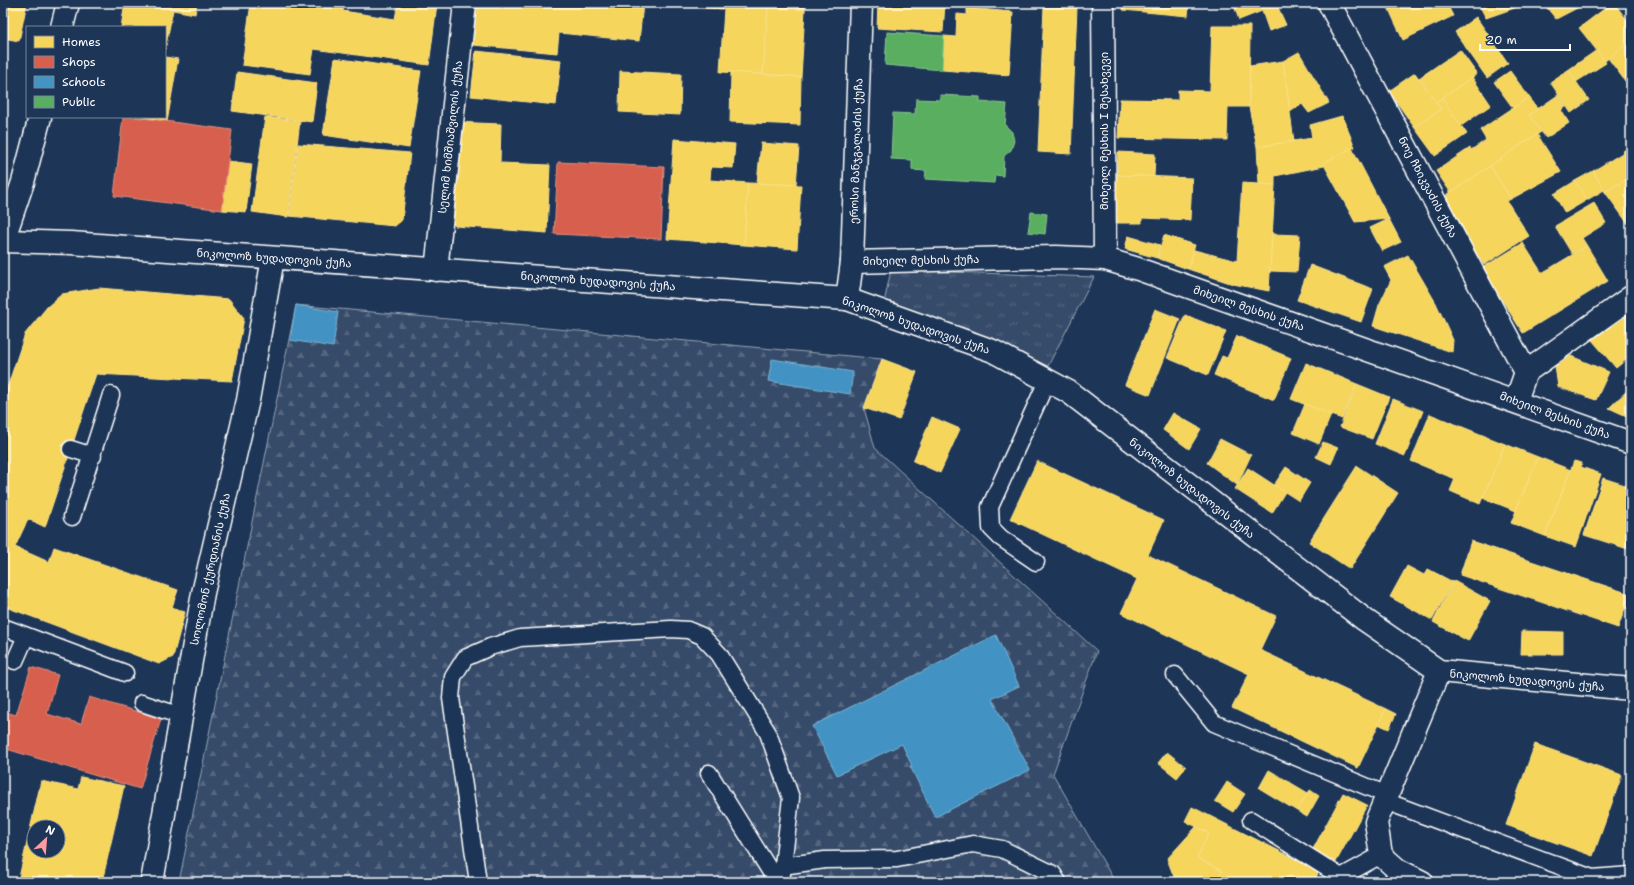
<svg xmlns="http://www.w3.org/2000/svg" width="1634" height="885" viewBox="0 0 1634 885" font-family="'Shantell Sans','Noto Sans Georgian',sans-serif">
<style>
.forest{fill:url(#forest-firs);stroke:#9aa5b4}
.park{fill:url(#park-tufts);stroke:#9aa5b4}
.homes{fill:#f6d55c;stroke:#f9e28d;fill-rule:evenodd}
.shops{fill:#d6604d;stroke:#e29082}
.schools{fill:#4393c3;stroke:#7bb3d5}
.public{fill:#5aae61;stroke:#8cc690}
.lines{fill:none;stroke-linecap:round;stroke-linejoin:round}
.lane-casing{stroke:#fff;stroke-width:19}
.street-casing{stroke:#fff;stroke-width:25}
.secondary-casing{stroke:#fff;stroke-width:25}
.primary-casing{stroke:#fff;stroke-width:25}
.lane{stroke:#1d3557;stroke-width:16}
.street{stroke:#1d3557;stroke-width:22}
.secondary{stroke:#1d3557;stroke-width:22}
.primary{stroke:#1d3557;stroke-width:22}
.labels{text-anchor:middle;stroke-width:4;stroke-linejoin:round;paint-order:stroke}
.street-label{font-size:11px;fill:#fff;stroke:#1d3557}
</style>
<defs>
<pattern id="forest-firs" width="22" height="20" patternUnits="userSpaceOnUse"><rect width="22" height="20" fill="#364b69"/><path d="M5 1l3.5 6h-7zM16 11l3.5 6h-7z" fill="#546680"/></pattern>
<pattern id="park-tufts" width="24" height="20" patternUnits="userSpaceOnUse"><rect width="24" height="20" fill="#364b69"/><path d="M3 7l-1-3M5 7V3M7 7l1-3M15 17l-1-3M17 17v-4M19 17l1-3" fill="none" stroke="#546680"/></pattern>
</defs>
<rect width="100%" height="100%" fill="#1d3557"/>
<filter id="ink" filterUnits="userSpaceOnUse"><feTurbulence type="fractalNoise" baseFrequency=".025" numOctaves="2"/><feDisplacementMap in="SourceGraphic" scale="8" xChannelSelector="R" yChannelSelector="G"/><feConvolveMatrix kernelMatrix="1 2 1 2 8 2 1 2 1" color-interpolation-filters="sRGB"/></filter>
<g filter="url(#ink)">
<polygon class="forest" points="296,305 882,359 864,408 875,448 1097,651 1053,774 1115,882 179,882"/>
<polygon class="park" points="891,270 1094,277 1048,366 974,331 884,303"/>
<g class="homes">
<polygon points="3,3 27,3 19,41 3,38"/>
<polygon points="125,3 197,3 195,14 173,10 165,50 165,27 121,27"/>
<polygon points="251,3 344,3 343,11 395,19 398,3 437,4 429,65 314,49 310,74 242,65"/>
<polygon points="478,3 643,4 639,41 559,33 557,53 473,45"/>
<polygon points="705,3 805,3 805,10 768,7 763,74 720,72 724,9 705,8"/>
<polygon points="878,3 913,3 913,6 917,7 917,3 945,3 943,32 877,28"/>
<polygon points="1123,3 1189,3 1188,16 1123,10"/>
<polygon points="1233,3 1276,3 1286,25 1269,31 1262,11 1239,20"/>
<polygon points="1386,3 1461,3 1449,8 1453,16 1403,40"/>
<polygon points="1478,3 1529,3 1486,18"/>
<polygon points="1543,3 1590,3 1583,8 1581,6 1556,19"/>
<polygon points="1612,3 1614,3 1631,25 1631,41 1605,61 1579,28"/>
<polygon points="1044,6 1077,7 1071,154 1038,152"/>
<polygon points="768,7 805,10 801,77 763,74"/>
<polygon points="967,8 1013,12 1009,75 942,70 944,36 956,37 957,14 967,15"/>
<polygon points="1476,17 1508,63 1487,78 1455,32"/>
<polygon points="1212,26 1250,26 1249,107 1228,107 1227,140 1118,138 1120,99 1178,100 1178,90 1210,91"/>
<polygon points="1631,41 1631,89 1608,58"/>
<polygon points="1460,50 1477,74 1436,102 1419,78"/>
<polygon points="1597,50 1606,63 1576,82 1568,70"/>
<polygon points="476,51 561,60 556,105 471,96"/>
<polygon points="1299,52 1329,103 1309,113 1302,104 1290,112 1283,61"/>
<polygon points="165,57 178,59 167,122 135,117 165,117"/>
<polygon points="335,58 421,71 409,148 323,135"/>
<polygon points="1283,61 1294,142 1257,147 1249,107 1250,66"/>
<polygon points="1568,70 1589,100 1571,113 1550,82"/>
<polygon points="620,71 681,74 680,115 619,112"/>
<polygon points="1510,71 1529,97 1513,108 1494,82"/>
<polygon points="237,72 317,83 312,122 232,111"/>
<polygon points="731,72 801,77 800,125 730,122"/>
<polygon points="1415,73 1441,109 1414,127 1389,91"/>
<polygon points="1472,77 1491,105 1461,126 1442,98"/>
<polygon points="1558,95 1566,107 1561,110 1569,123 1546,138 1529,115"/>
<polygon points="1529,97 1538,109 1529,115 1541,132 1451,193 1436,171 1470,148 1471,150 1486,140 1480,130"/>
<polygon points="1442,98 1467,134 1435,156 1414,127 1441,109 1436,102"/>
<polygon points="1342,116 1355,147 1323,163 1324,166 1275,176 1275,185 1259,184 1257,147 1312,138 1310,125"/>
<polygon points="265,117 300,121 288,217 252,212"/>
<polygon points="453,122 501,124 500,163 550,165 547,233 455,226 449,219"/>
<polygon points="1537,134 1561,172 1511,199 1490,166"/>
<polygon points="674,139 735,144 733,168 711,167 710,180 748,183 744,245 667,239"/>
<polygon points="761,143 799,146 796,185 757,183"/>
<polygon points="298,144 410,153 402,220 395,226 289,216"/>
<polygon points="1631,145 1631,164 1622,152"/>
<polygon points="1352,148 1389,219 1355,222 1323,163"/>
<polygon points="1118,152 1155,154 1154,177 1117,175"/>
<polygon points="1624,152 1631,164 1631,177 1605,192 1593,171"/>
<polygon points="228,161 252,164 246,212 222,210"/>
<polygon points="1490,166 1511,199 1507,201 1529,236 1484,265 1442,198"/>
<polygon points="1593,171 1604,190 1587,200 1575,181"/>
<polygon points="1117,175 1192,178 1190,220 1142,218 1142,223 1115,223"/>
<polygon points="1631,177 1631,228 1605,192"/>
<polygon points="1575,181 1587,200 1565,213 1554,194"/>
<polygon points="748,183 801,185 797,249 744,245"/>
<polygon points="1242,183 1275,185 1269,291 1233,284 1188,269 1194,250 1237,261"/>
<polygon points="1594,203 1606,223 1582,238 1587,246 1572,254 1555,226"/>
<polygon points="1389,219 1401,242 1382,251 1370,228"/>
<polygon points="1272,234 1300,235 1297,272 1270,271"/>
<polygon points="1164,235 1195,245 1188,269 1157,258"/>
<polygon points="1128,236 1160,245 1157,258 1125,249"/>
<polygon points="1523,243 1542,273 1587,246 1608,281 1523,333 1482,268"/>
<polygon points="1408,255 1436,303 1453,340 1452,352 1373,326 1379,305 1391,280 1384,267"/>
<polygon points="1310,265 1373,289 1361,322 1297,300"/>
<polygon points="99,288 229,299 244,318 232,381 96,374 45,527 28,519 15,547 49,562 54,547 178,590 172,607 185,612 173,657 159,664 3,606 3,400 25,334 47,307 62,294"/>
<polygon points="1630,307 1631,364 1627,359 1616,368 1592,340"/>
<polygon points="1155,309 1180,319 1150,395 1125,385"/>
<polygon points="1185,315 1226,331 1208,375 1167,358"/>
<polygon points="1237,336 1291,358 1274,400 1214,375 1222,356 1227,358"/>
<polygon points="1571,356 1609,372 1596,400 1558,387 1555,366"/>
<polygon points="882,359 917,372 899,420 864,408"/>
<polygon points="1306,363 1357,384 1342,419 1291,399"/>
<polygon points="1357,384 1389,397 1372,439 1340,427"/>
<polygon points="1631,387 1631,418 1609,408"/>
<polygon points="1393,399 1423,411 1405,456 1375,444"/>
<polygon points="1305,404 1331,415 1319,444 1293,433"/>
<polygon points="1173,413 1201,429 1189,449 1163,430"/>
<polygon points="1430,414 1505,444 1480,504 1450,491 1455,479 1411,461"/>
<polygon points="932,417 960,429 940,473 913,461"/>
<polygon points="1220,439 1251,455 1237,485 1207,463"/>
<polygon points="1323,442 1338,448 1331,464 1316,457"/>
<polygon points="1505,444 1538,457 1516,511 1483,498"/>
<polygon points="1538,457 1571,470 1545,536 1511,523"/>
<polygon points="1037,461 1164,520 1148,555 1276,616 1260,650 1386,709 1358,768 1232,708 1249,674 1121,613 1137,579 1010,519"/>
<polygon points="1574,461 1582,463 1581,467 1601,474 1576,547 1545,536"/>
<polygon points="1357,466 1398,493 1350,569 1309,542"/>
<polygon points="1286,467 1310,483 1299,501 1274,485"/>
<polygon points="1248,468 1285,492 1272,513 1235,489"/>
<polygon points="1603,478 1631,487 1631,550 1584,535"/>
<polygon points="1471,541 1630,594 1618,628 1460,575"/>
<polygon points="1407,566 1424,575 1428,569 1453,582 1432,620 1390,597"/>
<polygon points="1454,581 1490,601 1468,641 1433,622"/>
<polygon points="1630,594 1631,609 1624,608"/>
<polygon points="1522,631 1563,632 1563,654 1521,654"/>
<polygon points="1386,709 1396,714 1389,729 1378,724"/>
<polygon points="1535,744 1622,775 1593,856 1506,825"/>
<polygon points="1167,752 1186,767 1177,778 1158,763"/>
<polygon points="1269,770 1308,793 1297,811 1259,788"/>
<path d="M81,777l43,9 -22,96h-84l23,-101 37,8zM34,827h24v24h-24z"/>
<polygon points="1227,782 1245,794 1233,812 1215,801"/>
<polygon points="1310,790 1319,796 1307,817 1297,811"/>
<polygon points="1343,793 1367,805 1335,864 1312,851"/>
<polygon points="1192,807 1319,871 1314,882 1217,882 1222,871 1197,858 1209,833 1185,821"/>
<polygon points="1196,827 1209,833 1197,858 1222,871 1217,882 1176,882 1167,859"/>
</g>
<g class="shops">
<polygon points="123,117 135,117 232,130 222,210 114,196"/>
<polygon points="558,162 664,167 661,239 554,234"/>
<polygon points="31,667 58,675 47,714 81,724 89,697 161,719 140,789 3,748 3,711 16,715"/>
</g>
<g class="schools">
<polygon points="296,305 338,312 333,347 290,340"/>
<polygon points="772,359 853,372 850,394 768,381"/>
<polygon points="996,635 1019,686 992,699 1030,770 935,817 910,766 912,766 902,744 837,775 812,726"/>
</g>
<g class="public">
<polygon points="887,32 944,36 942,70 885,65"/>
<polygon points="940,95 980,97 980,102 1007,104 1005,125 1012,132 1014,141 1011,150 1004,156 1003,176 995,175 994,183 925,179 926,171 912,170 912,160 891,159 893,113 915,114 916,99 940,100"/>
<polygon points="1031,212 1047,214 1045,234 1028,232"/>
</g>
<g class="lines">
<g class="lane-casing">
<g id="lane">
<polyline points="71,449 93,456"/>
<polyline points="72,517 111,395"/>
<polyline points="1036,562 1001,538 991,528 990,507 1047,381"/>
<polyline points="3,627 125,673"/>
<polyline points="15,661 26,636"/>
<polyline points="1175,675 1214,723 1387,795"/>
<polyline points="142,703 181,716"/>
<polyline points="709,773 777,882"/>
<polyline points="1385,801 1592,878 1631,875"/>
<polyline points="1251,820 1341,877 1381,855"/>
<polyline points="782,866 825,860 897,859 973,844 1002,849 1053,874 1058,882"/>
<polyline points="478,882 451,698 453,677 465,658 490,647 520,638 671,629 688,630 702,636 719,654 768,733 791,798 781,882"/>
</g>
</g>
<g class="street-casing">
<g id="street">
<polyline points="1103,3 1105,259"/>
<polyline points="1329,3 1526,372"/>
<polyline points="852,262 1056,257 1105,259 1138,269 1631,443"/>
<polyline points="436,270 465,3"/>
<polyline points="1516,401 1526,372 1631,297"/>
<polyline points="152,882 203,593 248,400 273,258"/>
<polyline points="1422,882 1398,870 1381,855 1376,822 1439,671"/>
</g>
</g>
<g class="secondary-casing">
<g id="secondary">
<polyline points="3,241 71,243 847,299 993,351 1069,392 1365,620 1439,671 1631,689"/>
<polyline points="847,299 852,262 861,3"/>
</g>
</g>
<g class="primary-casing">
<g id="primary">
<polyline points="62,27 68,3"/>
<polyline points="3,241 23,182 40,117"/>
</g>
</g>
<use href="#lane" class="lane"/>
<use href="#street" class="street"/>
<use href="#secondary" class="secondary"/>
<use href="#primary" class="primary"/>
</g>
</g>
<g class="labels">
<g class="street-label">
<text transform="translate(1104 131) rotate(-90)" y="4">მიხეილ მესხის I შესახვევი</text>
<text transform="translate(450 137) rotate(-84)" y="4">სელიმ ხიმშიაშვილის ქუჩა</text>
<text transform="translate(856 151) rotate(-88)" y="4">ეროსი მანჯგალაძის ქუჩა</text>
<text transform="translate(1428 187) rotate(62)" y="4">ნოე ჩხიკვაძის ქუჩა</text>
<text transform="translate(274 258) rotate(4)" y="4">ნიკოლოზ ხუდადოვის ქუჩა</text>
<text transform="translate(921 260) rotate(-1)" y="4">მიხეილ მესხის ქუჩა</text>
<text transform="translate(598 281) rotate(4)" y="4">ნიკოლოზ ხუდადოვის ქუჩა</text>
<text transform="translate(1249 308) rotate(19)" y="4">მიხეილ მესხის ქუჩა</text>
<text transform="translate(916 325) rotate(19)" y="4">ნიკოლოზ ხუდადოვის ქუჩა</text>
<text transform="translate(1555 415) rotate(20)" y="4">მიხეილ მესხის ქუჩა</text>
<text transform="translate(1192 488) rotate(38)" y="4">ნიკოლოზ ხუდადოვის ქუჩა</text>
<text transform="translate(210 569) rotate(-78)" y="4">სოლომონ ქურდიანის ქუჩა</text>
<text transform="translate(1527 680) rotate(5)" y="4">ნიკოლოზ ხუდადოვის ქუჩა</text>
</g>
</g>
<rect width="1634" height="885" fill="none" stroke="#1d3557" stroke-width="16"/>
<rect x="8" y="8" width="1618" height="869" fill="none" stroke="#fff" stroke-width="1.5" filter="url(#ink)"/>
<rect x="26" y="26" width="140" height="92" fill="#1d3557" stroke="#77869a"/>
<rect x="34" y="36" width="20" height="12" fill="#f6d55c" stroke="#77869a"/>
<text x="62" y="46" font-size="12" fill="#ffffff">Homes</text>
<rect x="34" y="56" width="20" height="12" fill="#d6604d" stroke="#77869a"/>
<text x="62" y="66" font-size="12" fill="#ffffff">Shops</text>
<rect x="34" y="76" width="20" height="12" fill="#4393c3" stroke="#77869a"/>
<text x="62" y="86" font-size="12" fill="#ffffff">Schools</text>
<rect x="34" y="96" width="20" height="12" fill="#5aae61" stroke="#77869a"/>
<text x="62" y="106" font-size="12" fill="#ffffff">Public</text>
<g transform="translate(46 839) rotate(26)"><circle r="19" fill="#1d3557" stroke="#77869a"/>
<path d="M0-3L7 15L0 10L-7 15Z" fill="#ff9aa2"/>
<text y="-6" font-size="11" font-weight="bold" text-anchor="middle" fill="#ffffff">N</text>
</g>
<path d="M1480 44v6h90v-6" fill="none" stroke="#ffffff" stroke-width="2"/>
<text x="1486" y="44" font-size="12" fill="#ffffff" stroke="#1d3557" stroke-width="3" paint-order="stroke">20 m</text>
</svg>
